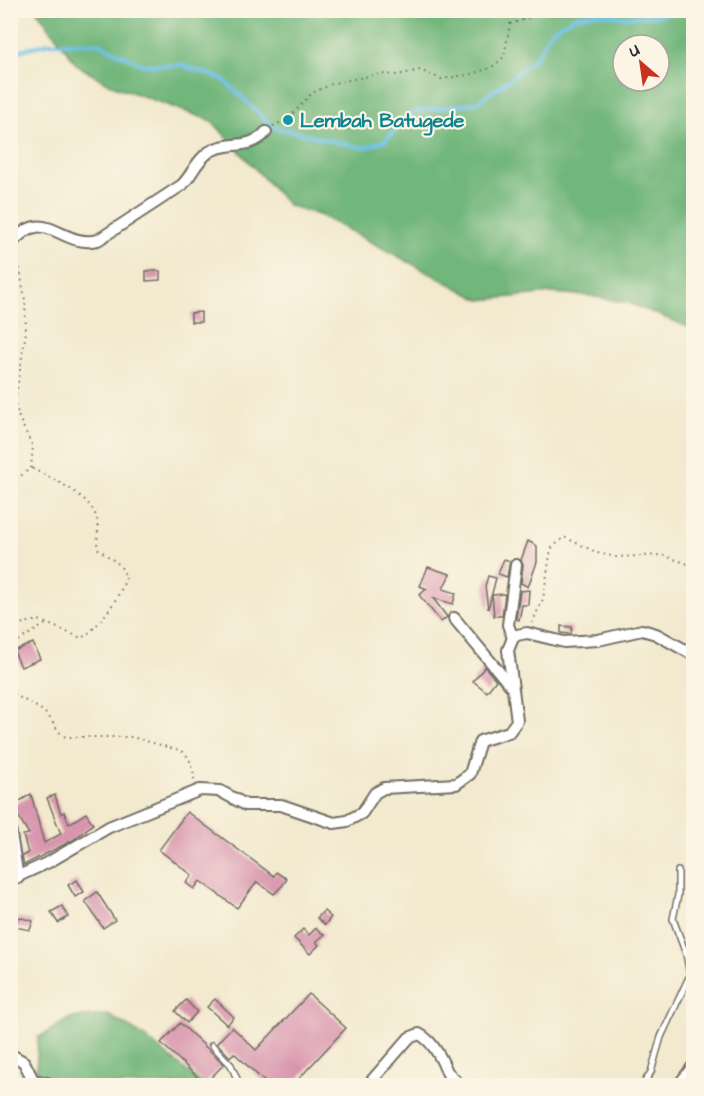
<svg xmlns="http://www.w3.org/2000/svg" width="704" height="1096" viewBox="0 0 704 1096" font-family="'Architects Daughter',sans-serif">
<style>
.forest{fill:#71b67a;stroke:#4e7052;stroke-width:1.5;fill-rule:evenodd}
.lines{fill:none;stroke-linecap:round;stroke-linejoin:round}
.stream{stroke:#6ac0e6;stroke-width:4}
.building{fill:#d895ad}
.service-casing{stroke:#716e64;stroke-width:8}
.minor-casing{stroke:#716e64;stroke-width:14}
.path{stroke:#716e64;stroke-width:2;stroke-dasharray:1.5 4.5;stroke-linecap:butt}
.service{stroke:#fff;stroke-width:5}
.minor{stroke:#fff;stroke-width:10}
.culture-dot{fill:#0f9aa8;stroke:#fcf5e5;stroke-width:2}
.labels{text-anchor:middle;stroke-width:4.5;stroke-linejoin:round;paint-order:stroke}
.culture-label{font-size:20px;font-weight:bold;fill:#0d838f;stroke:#fcf5e5;text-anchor:start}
</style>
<rect width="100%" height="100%" fill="#fcf5e5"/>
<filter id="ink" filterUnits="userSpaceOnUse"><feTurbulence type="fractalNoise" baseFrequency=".0167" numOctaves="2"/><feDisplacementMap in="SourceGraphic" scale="12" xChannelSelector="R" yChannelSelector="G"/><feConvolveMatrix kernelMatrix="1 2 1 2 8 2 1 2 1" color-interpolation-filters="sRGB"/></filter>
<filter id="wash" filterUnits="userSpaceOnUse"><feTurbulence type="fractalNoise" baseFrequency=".008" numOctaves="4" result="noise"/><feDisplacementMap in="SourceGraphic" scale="24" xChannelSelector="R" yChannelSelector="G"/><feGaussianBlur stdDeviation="1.35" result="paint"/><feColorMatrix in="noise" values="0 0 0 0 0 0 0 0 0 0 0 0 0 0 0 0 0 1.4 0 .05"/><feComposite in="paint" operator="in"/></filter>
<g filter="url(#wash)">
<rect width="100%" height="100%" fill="#f2e9ce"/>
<g class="forest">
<path d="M37,11h656v318l-64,-26 -38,-7 -39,-3 -72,7 -158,-84 -34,-11 -76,-84 -103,-37 -32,-19zM623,45h36v36h-36z"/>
<polygon points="108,1015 141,1034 204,1085 41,1085 36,1073 38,1038 70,1018"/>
</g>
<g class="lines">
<polyline class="stream" points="10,53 49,43 98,43 143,65 181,65 223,79 273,127 364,148 386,140 413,112 476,103 506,82 536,57 551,31 574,17 597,13 622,17 658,16 681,10"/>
</g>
<g id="blocks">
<g class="building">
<polygon points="146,271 160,271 160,280 146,281"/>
<polygon points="201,312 201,322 191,322 191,313"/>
<polygon points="528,541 537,546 537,562 528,587 521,583 523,565 521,560"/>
<polygon points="504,559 510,561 507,577 498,574"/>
<polygon points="428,567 450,574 443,589 456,593 453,604 433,598 447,617 441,622 419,595 427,589 420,586"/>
<polygon points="488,576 496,578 488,609 485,586"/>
<polygon points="529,590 528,605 522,605 519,620 516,619 520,591"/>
<polygon points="505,594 502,616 494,616 492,595"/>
<polygon points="561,626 572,627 571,634 561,633"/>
<polygon points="33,643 40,659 21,667 14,651"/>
<polygon points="485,667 496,680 487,692 473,681"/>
<polygon points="31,794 44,843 61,834 47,798 55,795 61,814 64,812 69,824 86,813 93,824 73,840 24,865 22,856 28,853 23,835 29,834 12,806"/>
<polygon points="187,812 274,876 276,872 287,879 282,886 274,894 257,882 237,908 200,881 194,889 186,883 192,875 159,850"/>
<polygon points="77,880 84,892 75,897 68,885"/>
<polygon points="97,892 115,920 103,928 85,901"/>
<polygon points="62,906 68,917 58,923 51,912"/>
<polygon points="324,911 331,917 325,925 317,918"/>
<polygon points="18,917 33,921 30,930 15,927"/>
<polygon points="316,928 324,935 316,942 319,945 310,954 294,938 303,929 309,935"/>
<polygon points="309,994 346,1028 292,1086 269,1086 234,1053 230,1057 217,1043 232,1027 256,1050"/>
<polygon points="215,999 234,1017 227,1025 207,1007"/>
<polygon points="186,1000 197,1012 187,1023 175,1011"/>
<polygon points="180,1023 224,1064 205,1084 161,1043"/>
</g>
</g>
</g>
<g filter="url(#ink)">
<use href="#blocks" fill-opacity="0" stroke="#716e64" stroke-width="1.5"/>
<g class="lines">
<g class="service-casing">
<g id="service">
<polyline points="212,1045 231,1065 240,1086"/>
<polyline points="451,1072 464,1086"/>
<polyline points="642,1086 651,1072 661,1037 690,975 686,954 673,919 678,895 678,871"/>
</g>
</g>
<g class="minor-casing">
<g id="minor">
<path d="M10,245c35,-43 50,4 88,-5l84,-55c11,-11 13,-23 27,-33 18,-12 41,-1 57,-20"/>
<polyline points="454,618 510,685"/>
<polyline points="513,638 508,625 516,565"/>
<polyline points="10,828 18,878"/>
<polyline points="10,880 49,862 109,827 200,790 220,791 246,805 281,805 334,823 347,821 362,813 375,793 384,788 456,784 470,774 480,741 509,732 517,721 508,650 513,638 517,635 527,633 564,642 598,640 642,630 656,634 694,655"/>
<polyline points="10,1054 24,1062 33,1080"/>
<path d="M24,1086c11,-8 20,-5 31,0"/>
<path d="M367,1086l42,-48 10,-4c17,8 27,35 34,52"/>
<polyline points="678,1086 694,1065"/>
</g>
</g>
<g class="path">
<polyline points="510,24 528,18 534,10"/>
<polyline points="273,126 288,119 312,93 334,83 379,74 398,75 420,70 441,79 467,75 491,68 504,57 510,24 517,10"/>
<polyline points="10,478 18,478 31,468 33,447 19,418 15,401 26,332 25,300 17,253"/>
<polyline points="532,623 543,599 551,549 564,537 598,553 616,557 662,555 694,566"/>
<path d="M10,626l29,-6 42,18c16,-8 40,-42 45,-61l-6,-12 -23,-17c0,-9 2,-20 0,-29 -7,-25 -45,-40 -66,-51"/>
<polyline points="10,649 15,643 47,623"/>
<path d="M10,690c11,11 27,14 37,25 8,8 8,16 19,22h66l49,14c10,5 13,20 13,30"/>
</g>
<use href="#service" class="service"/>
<use href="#minor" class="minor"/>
</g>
</g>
<circle class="culture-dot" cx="288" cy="120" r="6"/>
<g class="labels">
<g class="culture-label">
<text x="300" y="127">Lembah Batugede</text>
</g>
</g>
<rect width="704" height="1096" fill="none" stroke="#fcf5e5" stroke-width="36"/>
<g transform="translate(641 63) rotate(331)"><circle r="28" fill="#fcf5e5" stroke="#a8a49b" stroke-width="1.5"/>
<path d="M0-4.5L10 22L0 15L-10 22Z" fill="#c8321e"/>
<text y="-9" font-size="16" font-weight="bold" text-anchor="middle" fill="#2b2b2b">U</text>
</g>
</svg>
